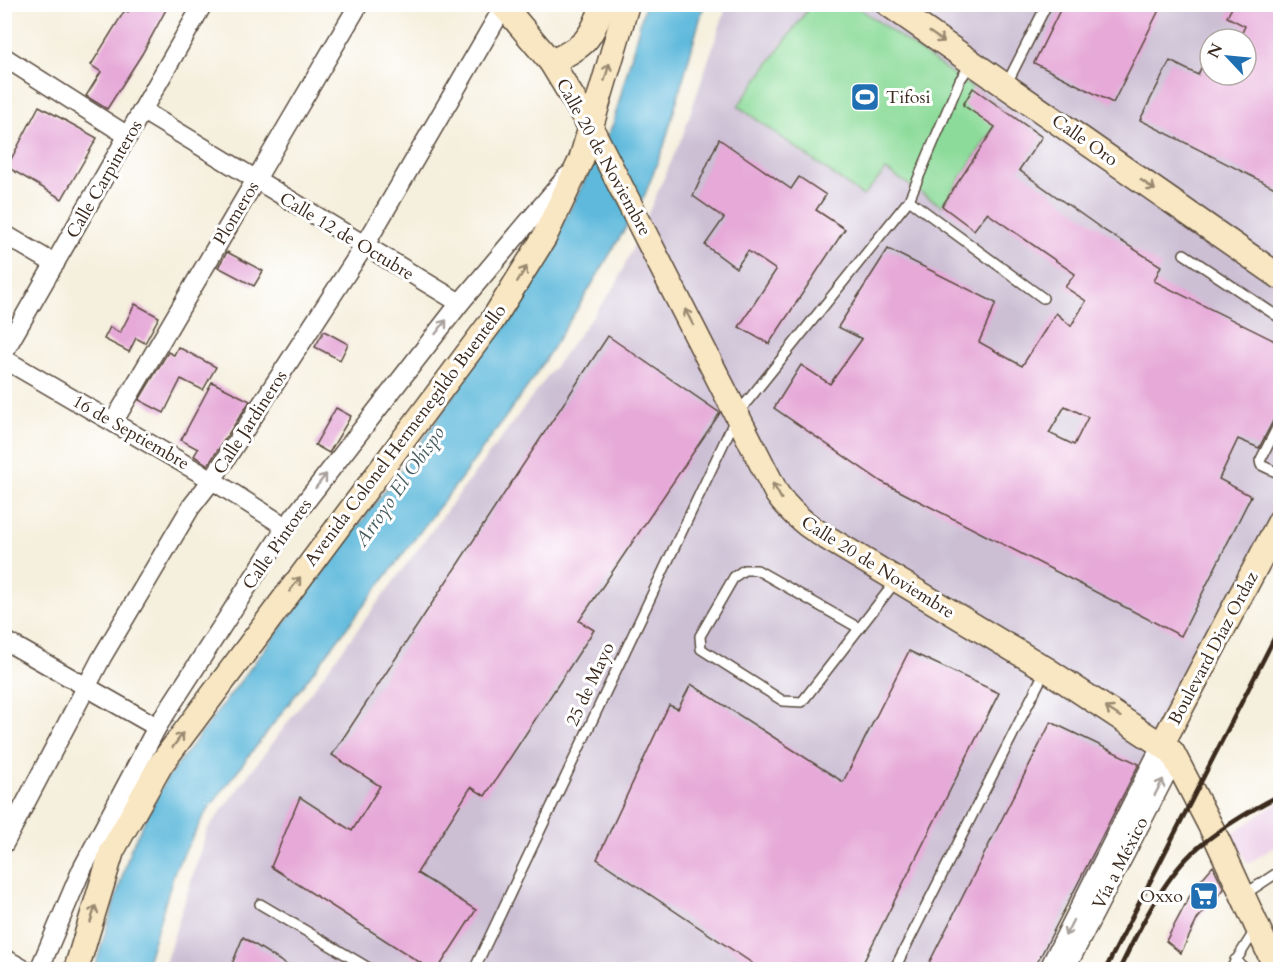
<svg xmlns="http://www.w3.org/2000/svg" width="1285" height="974" viewBox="0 0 1285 974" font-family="Cardo,serif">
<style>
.built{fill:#edd1e9}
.industrial{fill:#ccbfd4;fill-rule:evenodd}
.green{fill:#8cdb9a;stroke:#64825c;stroke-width:1.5}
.water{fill:#5fb9dc;stroke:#4d727d;stroke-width:1.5}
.building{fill:#e6a9d8;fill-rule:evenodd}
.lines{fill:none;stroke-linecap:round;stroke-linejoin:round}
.lane-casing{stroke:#57483b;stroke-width:12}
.street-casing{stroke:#57483b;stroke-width:21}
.secondary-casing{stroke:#57483b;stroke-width:27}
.lane{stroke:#fff;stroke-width:9}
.street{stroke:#fff;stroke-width:18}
.secondary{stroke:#f9e7c3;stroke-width:24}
.rail{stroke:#3b2a1e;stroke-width:4.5}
.oneway{stroke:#9a8870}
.oneway2{stroke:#a79f9a}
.labels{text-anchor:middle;stroke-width:6;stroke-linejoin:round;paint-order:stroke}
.poi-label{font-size:18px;fill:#3b2a1e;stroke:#fff;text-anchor:start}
.street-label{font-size:18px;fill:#3b2a1e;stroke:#fff}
.water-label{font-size:20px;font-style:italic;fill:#485c60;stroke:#fff}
</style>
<rect width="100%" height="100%" fill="#fff"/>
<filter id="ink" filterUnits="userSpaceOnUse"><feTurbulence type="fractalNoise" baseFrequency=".0167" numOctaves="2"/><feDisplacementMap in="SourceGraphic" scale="12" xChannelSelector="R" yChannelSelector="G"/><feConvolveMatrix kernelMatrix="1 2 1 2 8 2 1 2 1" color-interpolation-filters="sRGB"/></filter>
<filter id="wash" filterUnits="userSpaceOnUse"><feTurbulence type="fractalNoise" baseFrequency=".008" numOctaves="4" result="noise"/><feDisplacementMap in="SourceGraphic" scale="24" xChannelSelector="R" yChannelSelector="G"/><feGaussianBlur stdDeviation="1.35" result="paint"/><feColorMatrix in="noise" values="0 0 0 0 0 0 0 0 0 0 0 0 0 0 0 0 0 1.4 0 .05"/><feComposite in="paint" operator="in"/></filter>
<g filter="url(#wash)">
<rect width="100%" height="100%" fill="#f5efdd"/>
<polygon class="built" points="1280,801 1280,843 1248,864 1231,834"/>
<path class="industrial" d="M727,5h553v499l-240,465 -877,1 44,-140 409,-545 67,-150zM1210,39h36v36h-36z"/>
<polygon class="green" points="853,4 1005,111 942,206 886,170 863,196 738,106 811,5"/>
<polygon class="water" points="645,5 704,5 664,146 644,197 582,301 531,382 462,477 206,812 175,870 145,969 94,970 131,848 165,781 420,444 538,273 613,124"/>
<g id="blocks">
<g class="building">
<polygon points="132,4 169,4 142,54 107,109 86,96 101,72 91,65 125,10 128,12"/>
<polygon points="1063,4 1162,4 1113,103 1034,63"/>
<polygon points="1234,4 1281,4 1281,191 1140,120 1170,61 1198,75 1201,68 1210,75 1246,75 1246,39 1239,39 1245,26 1227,17"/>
<path d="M973,88l69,49 -23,33 86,61 56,35 -7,15 127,63v71l-7,4 -15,29 -21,-9 -19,40 32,17 -70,140 -299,-154 -108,-74 27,-43 29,19 32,-45 -24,-12 50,-78 108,54 -17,39 43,24 34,-53 15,13 15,-25 -21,-14 10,-13 -88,-61 -13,17 -32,-24 53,-79 -32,-22zM1065,406l23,11 -14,28 -25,-12z"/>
<polygon points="39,106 97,138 62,199 7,167"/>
<polygon points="719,139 791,189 799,177 826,195 816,210 845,229 769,344 739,327 776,270 748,251 736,268 705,245 724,218 693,196"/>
<polygon points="227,252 263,271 254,286 218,267"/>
<polygon points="135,304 159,317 145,343 136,338 129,352 104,339 110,327 120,333"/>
<polygon points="324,331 348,344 340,360 315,347"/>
<polygon points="608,336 720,413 579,621 594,630 485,796 471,787 417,873 476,910 438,969 430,969 271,867 300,797 352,831 380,786 332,755"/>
<polygon points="178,347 216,367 203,390 181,379 164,413 139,400 168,352 174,355"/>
<polygon points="212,382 250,401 208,465 194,456 198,449 181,440"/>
<polygon points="336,408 351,416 329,453 315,445"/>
<polygon points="909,651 999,693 860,969 749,969 752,963 597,859 669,705 678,709 691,684 843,782"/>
<polygon points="1051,722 1139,764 1034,969 926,969"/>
<polygon points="1213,866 1224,889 1198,918 1181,953 1166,941 1194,888"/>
<polygon points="243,937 293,969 230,969"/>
</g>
</g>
</g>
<g filter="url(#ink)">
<use href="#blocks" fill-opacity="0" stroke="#57483b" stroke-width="1.5"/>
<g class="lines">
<g class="lane-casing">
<g id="lane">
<polyline points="1006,85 1047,4"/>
<polyline points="909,200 960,80 971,64"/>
<polyline points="1184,254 1280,318"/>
<polyline points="1280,422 1260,461 1261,465 1280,474"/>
<polyline points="857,627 757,570 744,570 734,577 700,636 701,649 783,701 802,702 896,581"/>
<polyline points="1245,894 1280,871"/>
<polyline points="260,904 372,970"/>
<polyline points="1235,960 1247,970"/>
<polyline points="474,970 738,413 909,200 1043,298"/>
<polyline points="894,970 1046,669"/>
<polyline points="1230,970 1256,929"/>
</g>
</g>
<g class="street-casing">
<g id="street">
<polyline points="4,57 128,136"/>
<polyline points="143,111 460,303"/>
<polyline points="4,234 55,264"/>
<polyline points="4,352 203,4"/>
<polyline points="4,359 212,480 286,527"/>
<polyline points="114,421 359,4"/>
<polyline points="4,640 157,727"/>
<polyline points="4,844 102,657 191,507 212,480 365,245 504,6"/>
<polyline points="4,958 25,970"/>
<polyline points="39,970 81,871 157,727 286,527 460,303 567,176"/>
<polyline points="1048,970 1162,744"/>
<polyline points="1065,970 1175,757"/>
</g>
</g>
<g class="secondary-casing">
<g id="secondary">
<path d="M502,4l49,58 40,66 186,366c12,17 25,28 42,39l227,136 126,83 43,83 62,135"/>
<polyline points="888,4 1280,277"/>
<path d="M551,62c33,-15 41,-23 52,-58"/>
<polyline points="1162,744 1280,521"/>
<polyline points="76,970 112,851 161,764 492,321 544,238 581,160 627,4"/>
</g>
</g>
<use href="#lane" class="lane"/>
<use href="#street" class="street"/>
<use href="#secondary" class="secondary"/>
<g class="rail">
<polyline points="1105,970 1280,627"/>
<path d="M1119,970c18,-37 43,-89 73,-117 25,-23 59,-43 88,-58"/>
</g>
</g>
<defs><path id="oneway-shaft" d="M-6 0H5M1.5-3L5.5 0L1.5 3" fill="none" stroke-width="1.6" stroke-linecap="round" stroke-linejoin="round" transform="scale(1.5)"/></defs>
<g class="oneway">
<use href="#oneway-shaft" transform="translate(937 37) rotate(34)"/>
<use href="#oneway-shaft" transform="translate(607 72) rotate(-74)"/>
<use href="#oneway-shaft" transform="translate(1148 185) rotate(35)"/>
<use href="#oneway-shaft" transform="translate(522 274) rotate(-58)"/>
<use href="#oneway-shaft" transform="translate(689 317) rotate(-117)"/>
<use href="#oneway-shaft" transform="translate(777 491) rotate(-119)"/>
<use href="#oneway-shaft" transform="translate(295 584) rotate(-53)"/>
<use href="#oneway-shaft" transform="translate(1113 712) rotate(-147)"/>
<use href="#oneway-shaft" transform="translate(178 740) rotate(-54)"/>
<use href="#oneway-shaft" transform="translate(93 914) rotate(-73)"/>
</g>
<g class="oneway2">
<use href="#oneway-shaft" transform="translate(441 327) rotate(-52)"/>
<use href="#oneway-shaft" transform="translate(321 481) rotate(-52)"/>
<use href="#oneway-shaft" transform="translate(1159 787) rotate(-62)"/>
<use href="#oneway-shaft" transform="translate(1069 928) rotate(117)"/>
</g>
</g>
<defs>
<g id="stadium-square" transform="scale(1.5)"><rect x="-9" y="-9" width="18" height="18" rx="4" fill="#1f6fb2" stroke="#fff"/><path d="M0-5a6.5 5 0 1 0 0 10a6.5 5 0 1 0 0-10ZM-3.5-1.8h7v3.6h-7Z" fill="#fff"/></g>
<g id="supermarket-square" transform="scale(1.5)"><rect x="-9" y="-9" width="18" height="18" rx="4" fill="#1f6fb2" stroke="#fff"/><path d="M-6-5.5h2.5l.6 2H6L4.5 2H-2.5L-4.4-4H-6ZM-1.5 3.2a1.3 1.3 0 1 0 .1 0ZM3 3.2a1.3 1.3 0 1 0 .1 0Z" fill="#fff"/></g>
</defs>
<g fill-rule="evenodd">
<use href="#stadium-square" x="865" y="97"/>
<use href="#supermarket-square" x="1204" y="896"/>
</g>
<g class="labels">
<g class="poi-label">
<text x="886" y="103">Tifosi</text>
<text x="1183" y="902" text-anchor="end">Oxxo</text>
</g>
<g class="street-label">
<text transform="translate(1085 140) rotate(35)" y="6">Calle Oro</text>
<text transform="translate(604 157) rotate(61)" y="6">Calle 20 de Noviembre</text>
<text transform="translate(104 179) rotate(-60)" y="6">Calle Carpinteros</text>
<text transform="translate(236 213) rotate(-59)" y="6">Plomeros</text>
<text transform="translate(347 236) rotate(31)" y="6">Calle 12 de Octubre</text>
<text transform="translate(250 422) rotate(-57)" y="6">Calle Jardineros</text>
<text transform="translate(131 432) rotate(30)" y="6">16 de Septiembre</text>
<text transform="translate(405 435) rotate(-53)" y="6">Avenida Colonel Hermenegildo Buentello</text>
<text transform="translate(277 544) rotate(-55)" y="6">Calle Pintores</text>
<text transform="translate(878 567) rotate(32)" y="6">Calle 20 de Noviembre</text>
<text transform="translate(1213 648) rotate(-62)" y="6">Boulevard Diaz Ordaz</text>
<text transform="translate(590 684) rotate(-65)" y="6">25 de Mayo</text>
<text transform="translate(1120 863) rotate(-63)" y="6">Vía a México</text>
</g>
<g class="water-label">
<text transform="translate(399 486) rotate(-55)" y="7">Arroyo El Obispo</text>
</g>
</g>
<rect width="1285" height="974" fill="none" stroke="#fff" stroke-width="24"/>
<g transform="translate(1228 57) rotate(296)"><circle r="28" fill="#ffffff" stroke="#b1aaa5" stroke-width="1.5"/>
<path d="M0-4.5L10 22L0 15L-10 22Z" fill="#1f6fb2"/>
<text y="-9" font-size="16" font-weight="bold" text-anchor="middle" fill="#3b2a1e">N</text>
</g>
</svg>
